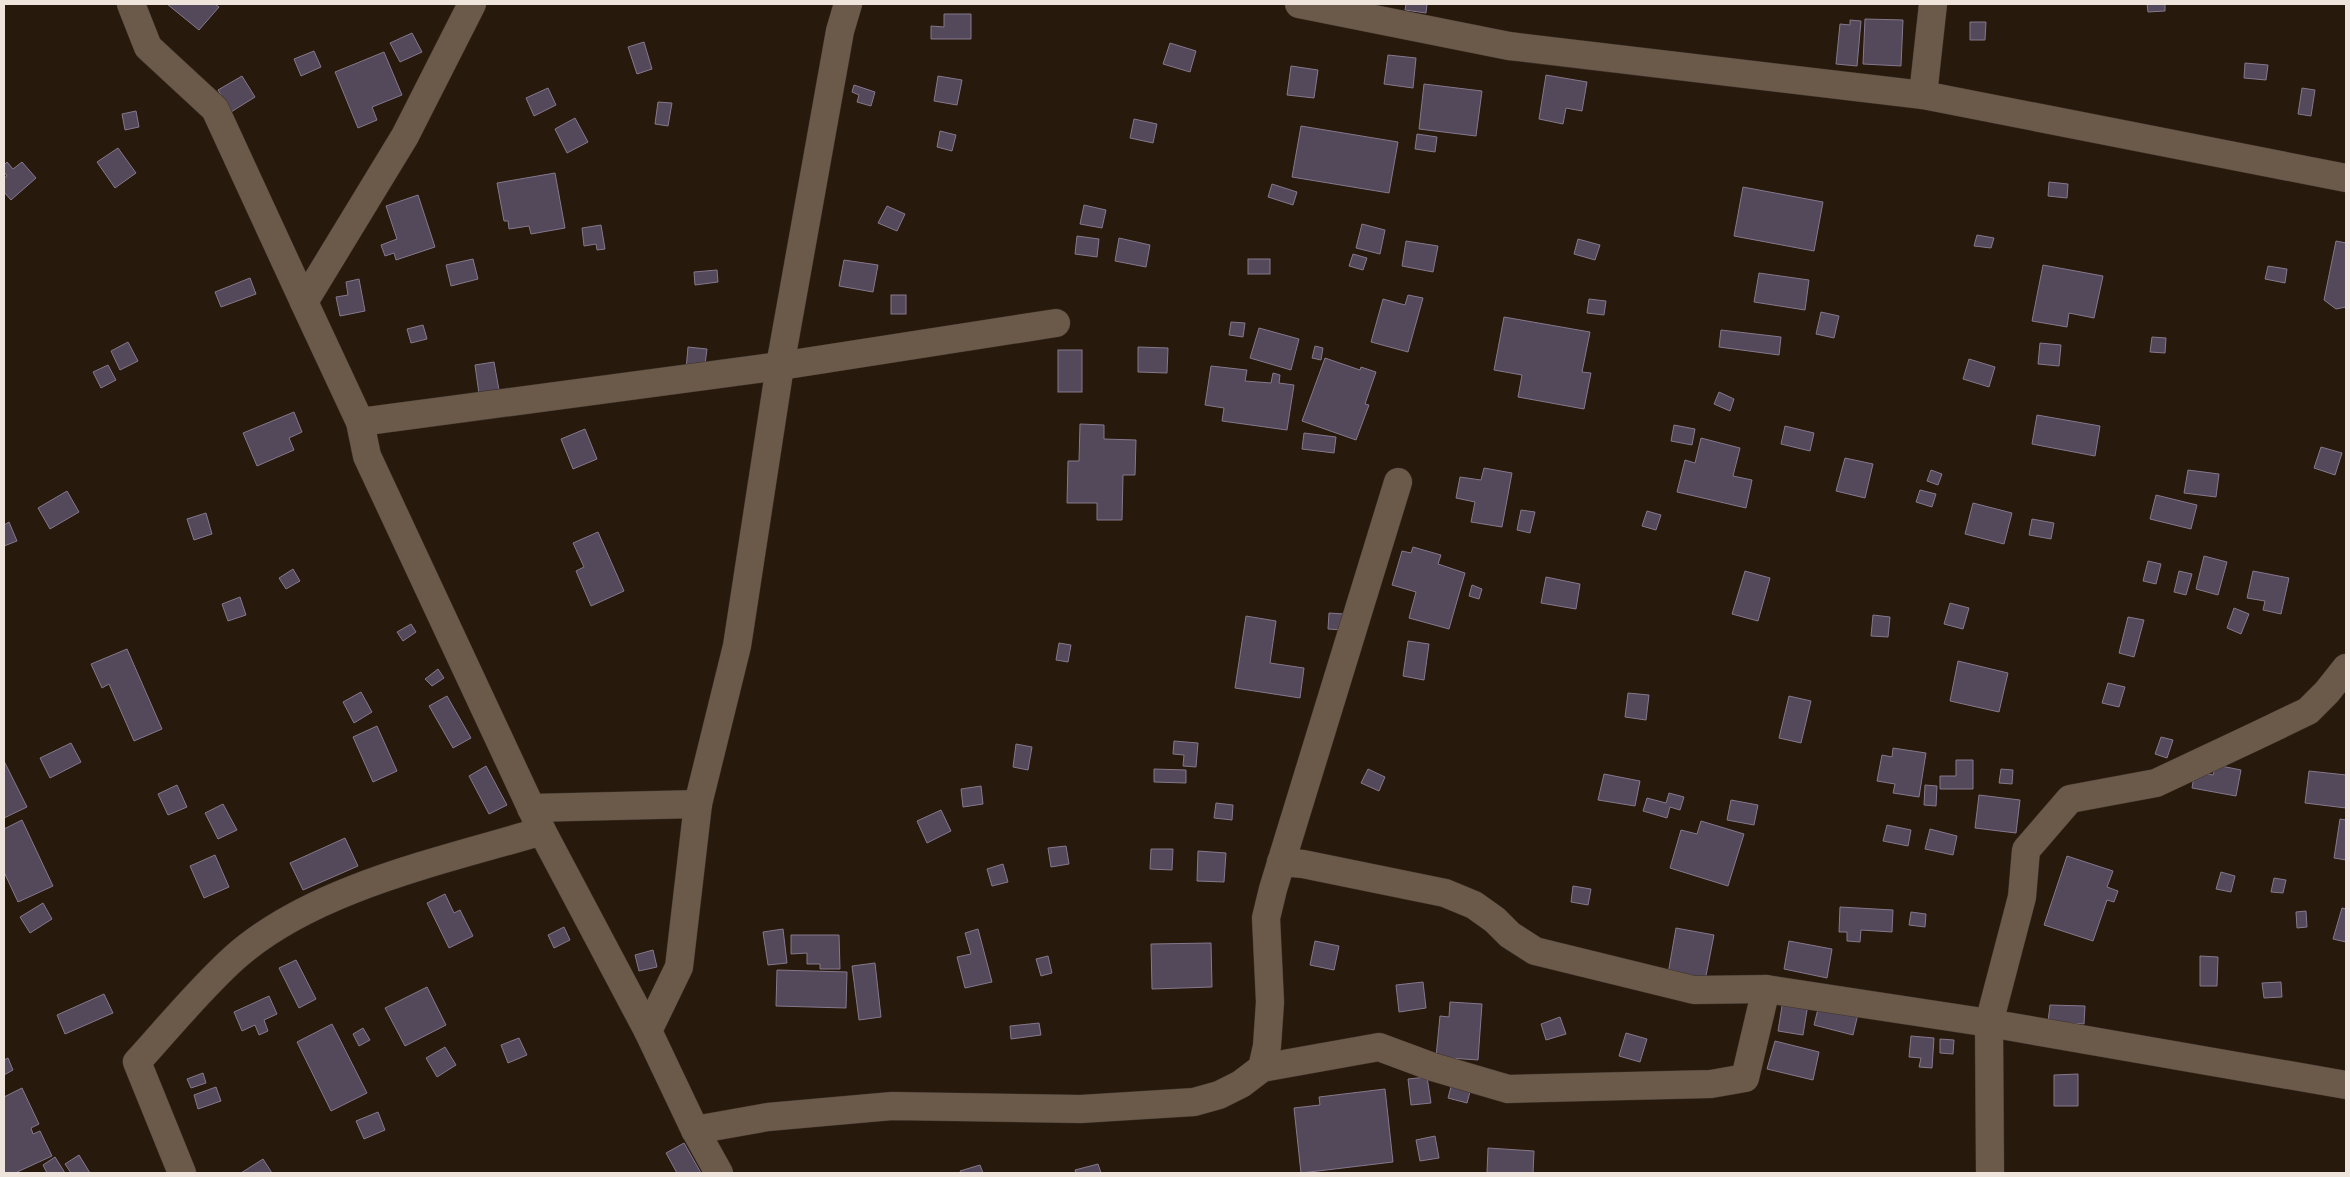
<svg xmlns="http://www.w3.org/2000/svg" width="2350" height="1177" viewBox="0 0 2350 1177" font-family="Commissioner,sans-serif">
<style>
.building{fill:#54485b;stroke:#85788c}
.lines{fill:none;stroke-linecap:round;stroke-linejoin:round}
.minor-casing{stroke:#3c322c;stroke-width:29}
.minor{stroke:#6b5a4a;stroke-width:28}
</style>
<rect width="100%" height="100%" fill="#27190b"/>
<g class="building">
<polygon points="167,4 215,4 219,7 199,30"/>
<polygon points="1406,4 1427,4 1426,13 1405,10"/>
<polygon points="2147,4 2165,4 2165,11 2148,12"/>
<polygon points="944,14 971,14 971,39 931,39 931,26 944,27"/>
<polygon points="1865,19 1903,20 1901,66 1863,64"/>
<polygon points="1850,20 1861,21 1857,66 1836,64 1840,24 1850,25"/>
<polygon points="1970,22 1986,22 1985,40 1970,40"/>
<polygon points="412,33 422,52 400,62 390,43"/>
<polygon points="644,42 652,69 637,74 628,47"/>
<polygon points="1170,43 1196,51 1190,72 1163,64"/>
<polygon points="314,51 321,67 301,76 294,59"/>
<polygon points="384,52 402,95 372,107 377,120 358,128 335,72"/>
<polygon points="1388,55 1416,58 1413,88 1384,84"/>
<polygon points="2245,63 2268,65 2266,80 2244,78"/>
<polygon points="1291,66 1318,70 1314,98 1287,95"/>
<polygon points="1546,75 1587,82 1582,111 1566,108 1563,124 1539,119"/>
<polygon points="242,76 255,97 231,112 218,90"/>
<polygon points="938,76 962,80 957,105 934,101"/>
<polygon points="1424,84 1482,91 1476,136 1419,129"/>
<polygon points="854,85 875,92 871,106 857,102 859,95 852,92"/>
<polygon points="548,88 556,105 534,116 526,98"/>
<polygon points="2302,88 2315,90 2311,116 2298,114"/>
<polygon points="658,102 672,103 668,126 655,124"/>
<polygon points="136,111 139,127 125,130 122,114"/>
<polygon points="575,118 588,142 567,153 555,129"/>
<polygon points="1134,119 1157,124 1153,143 1130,138"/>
<polygon points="1301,126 1398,142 1389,193 1292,177"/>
<polygon points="940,131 956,135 952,151 937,147"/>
<polygon points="1417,134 1437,137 1435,152 1415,149"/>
<polygon points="118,148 136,173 115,188 97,162"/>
<polygon points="7,162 13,169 22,162 36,178 11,200 4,192 4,178 7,176 4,172 4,165"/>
<polygon points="555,173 565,228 531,234 529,226 509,229 508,221 504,221 497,183"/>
<polygon points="2049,182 2068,184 2067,198 2048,196"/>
<polygon points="1272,184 1297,192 1293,205 1268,197"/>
<polygon points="1743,187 1823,202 1814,251 1734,236"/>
<polygon points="418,195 435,247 396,260 394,253 385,256 381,245 397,239 386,206"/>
<polygon points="1084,205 1106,210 1102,228 1080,224"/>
<polygon points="887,206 905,214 897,231 878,223"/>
<polygon points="1362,224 1385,230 1380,254 1356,248"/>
<polygon points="601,225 605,249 597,250 596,244 584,246 582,228"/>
<polygon points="1977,235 1994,238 1991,248 1974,246"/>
<polygon points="1077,236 1099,239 1097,257 1075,254"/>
<polygon points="1119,238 1150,245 1146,267 1115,261"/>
<polygon points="1578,239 1600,245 1595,260 1574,254"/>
<polygon points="1406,241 1438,246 1433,272 1402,266"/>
<polygon points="2336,241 2346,243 2346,307 2336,309 2324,300"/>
<polygon points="1353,254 1367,258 1363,270 1349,266"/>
<polygon points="473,259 478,279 451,286 446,265"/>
<rect x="1248" y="259" width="22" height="15"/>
<polygon points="844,260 878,265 873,292 839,286"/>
<polygon points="2043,265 2103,276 2094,318 2069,313 2067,327 2032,321"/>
<polygon points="2268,266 2287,269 2285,283 2265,279"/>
<polygon points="717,270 718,282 695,285 694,272"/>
<polygon points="1759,273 1809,280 1805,310 1754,302"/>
<polygon points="250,278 256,294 221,307 215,292"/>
<polygon points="359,279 365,311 340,316 336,297 348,295 346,282"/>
<rect x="891" y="295" width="15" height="19"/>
<polygon points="1408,295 1423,298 1408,352 1371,342 1383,299 1405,305"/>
<polygon points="1589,299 1606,301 1604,315 1587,313"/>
<polygon points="1821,312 1839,316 1834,338 1816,334"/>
<polygon points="1504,317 1590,332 1582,372 1591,373 1584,409 1518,397 1522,375 1494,370"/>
<polygon points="1231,322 1245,323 1243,337 1229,335"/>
<polygon points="423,325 427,339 411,343 407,329"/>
<polygon points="1259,328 1299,339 1291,370 1250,358"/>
<polygon points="1721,330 1781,337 1779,355 1719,347"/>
<polygon points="2152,337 2166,338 2165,353 2150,352"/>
<polygon points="128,342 138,361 120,370 111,351"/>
<polygon points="2040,343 2061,345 2059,366 2038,364"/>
<polygon points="1315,346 1323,348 1321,360 1312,358"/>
<polygon points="688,347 707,349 704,372 686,370"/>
<polygon points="1138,347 1168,348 1167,373 1138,372"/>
<rect x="1058" y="350" width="24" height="42"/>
<polygon points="1325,358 1360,370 1361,367 1376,372 1365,404 1369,405 1356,440 1302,421"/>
<polygon points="1969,359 1995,367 1989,387 1963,379"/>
<polygon points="494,362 499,390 479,394 475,365"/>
<polygon points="108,365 116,380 101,388 93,372"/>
<polygon points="1211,366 1247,370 1245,381 1271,383 1273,373 1280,375 1279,383 1294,385 1287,430 1222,421 1224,408 1205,405"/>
<polygon points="1719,392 1734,399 1730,411 1714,404"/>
<polygon points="294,412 302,432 289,438 294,450 257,466 243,433"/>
<polygon points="2037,415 2100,426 2095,456 2032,444"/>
<polygon points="1080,424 1104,425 1104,439 1136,440 1135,475 1123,475 1122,520 1097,520 1097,503 1067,503 1068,461 1079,461"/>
<polygon points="1674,425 1695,429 1692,445 1671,441"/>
<polygon points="1785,426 1814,433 1810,451 1781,444"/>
<polygon points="585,429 597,459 573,469 561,439"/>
<polygon points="1304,433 1336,437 1334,453 1302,449"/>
<polygon points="1701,438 1740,448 1733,476 1752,480 1746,508 1677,492 1685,460 1695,463"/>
<polygon points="2321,447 2342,453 2335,475 2314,468"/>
<polygon points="1845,458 1873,464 1865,498 1836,491"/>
<polygon points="1484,468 1512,473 1502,527 1471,522 1475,502 1456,498 1460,477 1481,480"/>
<polygon points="1931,470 1942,474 1938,485 1927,481"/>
<polygon points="2188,470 2219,474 2216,497 2184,493"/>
<polygon points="1920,490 1936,494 1932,507 1916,502"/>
<polygon points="67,491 79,512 50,529 38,508"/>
<polygon points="2156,495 2197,505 2191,529 2150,519"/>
<polygon points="1973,503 2012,513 2004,544 1965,534"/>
<polygon points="1521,510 1535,512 1530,533 1517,530"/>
<polygon points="1647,511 1661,515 1656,530 1642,526"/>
<polygon points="206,513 212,534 194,540 187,519"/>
<polygon points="2032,519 2054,523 2051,539 2029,535"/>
<polygon points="9,522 17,541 4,546 4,525"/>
<polygon points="598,532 624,591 591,606 576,571 584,567 573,543"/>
<polygon points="1413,547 1441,555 1438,564 1465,573 1449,629 1409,618 1416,592 1392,585 1402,551 1411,553"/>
<polygon points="2204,556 2227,562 2218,595 2196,589"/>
<polygon points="2148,561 2161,564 2156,584 2143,581"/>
<polygon points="293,569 300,581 286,589 279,578"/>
<polygon points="1745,571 1770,578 1758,621 1732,614"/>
<polygon points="2179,571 2192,574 2186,595 2174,592"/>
<polygon points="2253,571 2289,578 2281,614 2263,610 2265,601 2247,598"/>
<polygon points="1546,577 1580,584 1576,609 1541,603"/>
<polygon points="1472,585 1482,589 1479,599 1469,596"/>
<polygon points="240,597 246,615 228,621 222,604"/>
<polygon points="1950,603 1969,608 1963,629 1944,624"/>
<polygon points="2234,608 2249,614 2241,634 2227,628"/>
<polygon points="1329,613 1344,614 1343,630 1328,629"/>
<polygon points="1873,615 1890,617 1888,637 1871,636"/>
<polygon points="1246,616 1276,621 1270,663 1304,668 1300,698 1235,688"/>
<polygon points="2128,617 2144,620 2134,657 2119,653"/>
<polygon points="411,624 416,632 403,641 397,632"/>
<polygon points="1408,641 1429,644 1424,680 1403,676"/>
<polygon points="1059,643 1071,645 1068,662 1056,660"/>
<polygon points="127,649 162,729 134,741 109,684 102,688 91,664"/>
<polygon points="1958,661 2008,673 1999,712 1950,701"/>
<polygon points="438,669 444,678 432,686 425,679"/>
<polygon points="2108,683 2125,687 2119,707 2102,703"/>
<polygon points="361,692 372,712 354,723 343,702"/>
<polygon points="1628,693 1649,695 1646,720 1625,717"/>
<polygon points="447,696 471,738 453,748 429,706"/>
<polygon points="1789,696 1811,701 1801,743 1779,738"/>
<polygon points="377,726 397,771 373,782 353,737"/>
<polygon points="2161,737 2173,740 2167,758 2155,754"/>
<polygon points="1174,741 1198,743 1196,767 1183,766 1184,755 1173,754"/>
<polygon points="71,743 81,762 50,778 40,758"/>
<polygon points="1016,744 1032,747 1028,770 1013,767"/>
<polygon points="1893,748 1926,753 1919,797 1893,793 1895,784 1877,781 1882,755 1892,757"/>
<polygon points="1956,760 1973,760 1973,789 1940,789 1940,776 1956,776"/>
<polygon points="4,761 27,807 4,818"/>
<polygon points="2216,765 2241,770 2236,796 2192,788 2195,771 2213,775"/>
<polygon points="486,766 507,805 489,814 469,776"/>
<polygon points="1154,769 1186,770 1186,783 1154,782"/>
<polygon points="1368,769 1385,777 1379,791 1361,783"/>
<polygon points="2001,769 2013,770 2012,784 1999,783"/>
<polygon points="2309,771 2346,775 2346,808 2305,803"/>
<polygon points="1604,774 1640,781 1635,806 1598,800"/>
<polygon points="177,785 187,807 168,815 158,794"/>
<polygon points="1925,785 1937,786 1936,806 1924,805"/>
<polygon points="981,786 983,804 963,807 961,789"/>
<polygon points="1669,793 1684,797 1680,810 1670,807 1667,818 1643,811 1647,798 1666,803"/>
<polygon points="1979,795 2020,800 2016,833 1975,828"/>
<polygon points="1731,800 1758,805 1754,825 1727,820"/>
<polygon points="1216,803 1233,805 1232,820 1214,818"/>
<polygon points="223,804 237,830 218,839 205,813"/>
<polygon points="941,810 951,831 927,843 917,821"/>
<polygon points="2340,819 2346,820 2346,860 2334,858"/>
<polygon points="22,820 53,886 18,902 4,872 4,829"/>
<polygon points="1701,821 1744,834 1728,886 1670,868 1681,830 1697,834"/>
<polygon points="1887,825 1911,830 1908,846 1883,841"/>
<polygon points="1930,829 1957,836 1953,855 1925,849"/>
<polygon points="345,838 358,866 303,890 290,863"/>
<polygon points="1066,846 1069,864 1051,867 1048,848"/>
<polygon points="1151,849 1173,849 1172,870 1150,869"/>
<polygon points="1198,851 1226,853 1224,882 1197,881"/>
<polygon points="215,855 229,887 204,898 190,866"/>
<polygon points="2067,856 2113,871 2107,887 2118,891 2114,902 2107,900 2093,941 2044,925"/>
<polygon points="1003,864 1008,882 992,886 987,869"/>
<polygon points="2221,872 2235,876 2231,892 2216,889"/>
<polygon points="2274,878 2286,880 2283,893 2271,892"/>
<polygon points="1573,886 1591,889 1588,905 1571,902"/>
<polygon points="445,894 454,913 460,910 473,936 449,948 427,903"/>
<polygon points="43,903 52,919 30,933 20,917"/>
<polygon points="1840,907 1893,910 1892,932 1861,930 1860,942 1847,941 1847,932 1839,932"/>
<polygon points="2342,908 2346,909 2346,942 2333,939"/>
<polygon points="2306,911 2307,927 2297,928 2296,912"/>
<polygon points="1911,912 1926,914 1925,927 1909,925"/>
<polygon points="564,927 570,940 554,948 548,935"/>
<polygon points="1676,928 1714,935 1705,981 1668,974"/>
<polygon points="783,929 787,963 768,965 763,932"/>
<polygon points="978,929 992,982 965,988 957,957 971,954 965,933"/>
<polygon points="791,935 839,935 840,969 820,969 820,964 807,964 807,953 791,954"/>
<polygon points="1315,941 1339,946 1334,970 1310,965"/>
<polygon points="1789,941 1832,949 1827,978 1784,969"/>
<polygon points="1211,943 1212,987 1152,989 1151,944"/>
<polygon points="653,950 657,967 639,971 635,955"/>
<polygon points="1048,956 1052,973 1041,976 1036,959"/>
<polygon points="2200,956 2218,957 2217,986 2200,986"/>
<polygon points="296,960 316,999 299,1008 279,968"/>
<polygon points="875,963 881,1017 859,1020 852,966"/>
<polygon points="777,970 847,972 846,1008 776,1006"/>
<polygon points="1423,982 1426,1008 1399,1012 1396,985"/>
<polygon points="2281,982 2282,997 2264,998 2262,983"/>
<polygon points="427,987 446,1025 405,1046 385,1008"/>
<polygon points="104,994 113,1013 65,1034 57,1015"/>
<polygon points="269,996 277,1014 264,1020 268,1031 259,1035 255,1025 242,1031 234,1012"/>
<polygon points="1783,1000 1808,1004 1803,1035 1778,1031"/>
<polygon points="1450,1002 1482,1004 1478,1060 1436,1057 1440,1016 1449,1017"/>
<polygon points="1819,1005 1858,1014 1853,1035 1814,1025"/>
<polygon points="2050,1005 2085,1006 2084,1024 2048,1022"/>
<polygon points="1560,1017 1566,1034 1546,1040 1541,1024"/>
<polygon points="1039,1023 1041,1035 1011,1039 1010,1026"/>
<polygon points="332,1024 367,1093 331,1111 297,1042"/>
<polygon points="363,1028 370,1040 359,1046 353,1034"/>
<polygon points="1626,1033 1647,1039 1640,1062 1619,1056"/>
<polygon points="1911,1036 1934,1038 1932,1068 1919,1067 1921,1058 1909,1057"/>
<polygon points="519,1038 527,1055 508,1063 501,1045"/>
<polygon points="1940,1039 1954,1040 1953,1054 1940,1053"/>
<polygon points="1775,1041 1819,1052 1813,1080 1767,1069"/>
<polygon points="445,1047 456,1065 437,1077 426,1058"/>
<polygon points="8,1058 13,1070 4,1075 4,1060"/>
<polygon points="203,1073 206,1083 191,1088 187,1079"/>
<polygon points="2078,1074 2078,1106 2054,1106 2054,1075"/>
<polygon points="1427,1077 1431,1103 1411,1105 1408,1079"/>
<polygon points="1452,1083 1471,1088 1467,1103 1448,1098"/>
<polygon points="216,1087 221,1101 198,1109 194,1095"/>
<polygon points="22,1088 39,1124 31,1128 33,1134 40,1131 52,1156 15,1173 4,1173 4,1097"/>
<polygon points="1385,1089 1393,1162 1301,1173 1294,1108 1320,1105 1319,1097"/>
<polygon points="378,1112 385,1130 364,1139 356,1121"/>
<polygon points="1435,1136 1439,1158 1420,1161 1416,1140"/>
<polygon points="684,1143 701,1173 677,1173 666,1153"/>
<polygon points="1488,1148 1534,1151 1533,1173 1487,1173"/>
<polygon points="79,1155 90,1173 71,1173 65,1164"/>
<polygon points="55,1157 65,1173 47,1173 43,1165"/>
<polygon points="263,1159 272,1173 241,1173"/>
<polygon points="1098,1164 1101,1173 1076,1173 1075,1170"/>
<polygon points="980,1165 983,1173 961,1173 960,1171"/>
</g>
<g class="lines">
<g class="minor-casing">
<g id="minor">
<polyline points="131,4 148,47 215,109 304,302"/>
<polyline points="472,4 405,136 304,302 360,422 367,456 542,831 648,1031 695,1130 719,1173"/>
<polyline points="1299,4 1509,46 1923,95 2346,178"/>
<polyline points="1923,95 1933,4"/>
<polyline points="360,422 780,366 1056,323"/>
<polyline points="531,808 698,804"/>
<polyline points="1281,862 1303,864 1445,893 1474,905 1495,920 1510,935 1535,951 1694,990 1766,989 1989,1023 2346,1085"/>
<polyline points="648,1031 679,967 698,804 737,646 780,366 840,31 848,4"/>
<polyline points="1262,1068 1379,1047 1433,1067 1508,1089 1711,1084 1745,1078 1766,989"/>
<polyline points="695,1130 768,1117 892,1106 1081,1109 1194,1102 1219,1095 1241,1084 1262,1068 1267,1046 1270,1002 1266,918 1273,889 1398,482"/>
<path d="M182,1173l-45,-111c31,-34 61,-71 96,-103 78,-71 209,-98 309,-128"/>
<polyline points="1990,1173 1989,1023 2022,897 2026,850 2070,799 2156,783 2258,735 2308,711 2327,692 2346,668"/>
</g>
</g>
<use href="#minor" class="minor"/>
</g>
<rect width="2350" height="1177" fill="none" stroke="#eee4db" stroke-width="10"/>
</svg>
